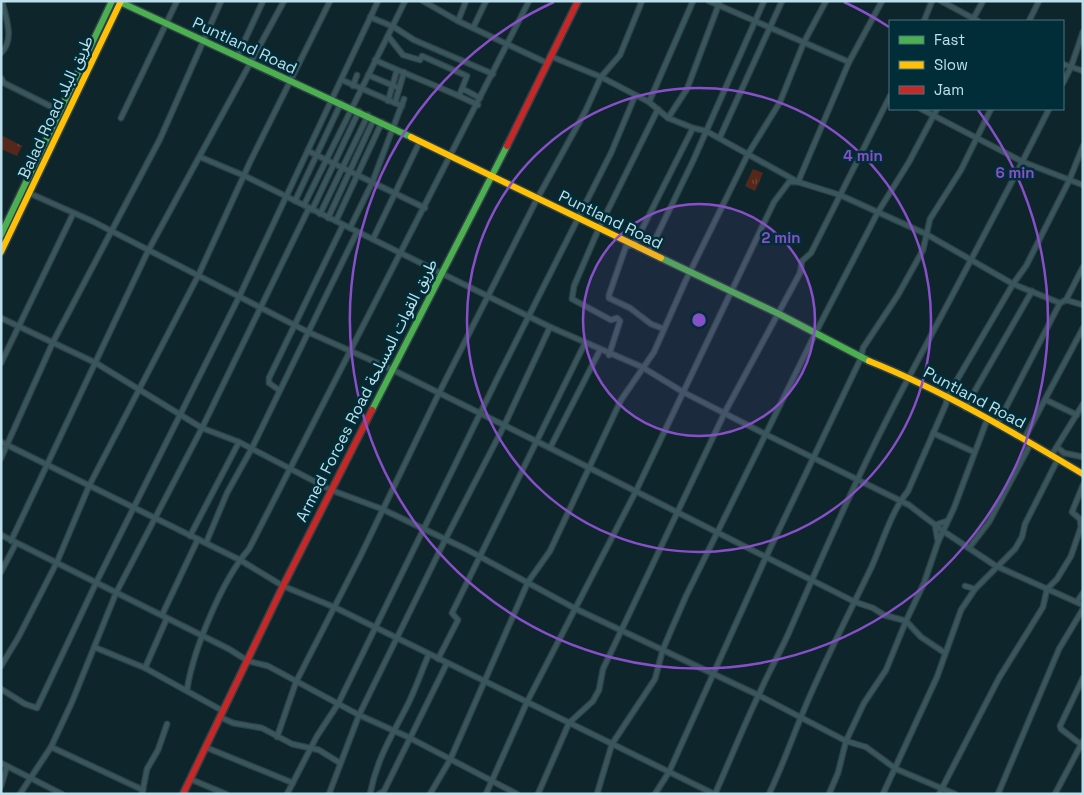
<svg xmlns="http://www.w3.org/2000/svg" width="1084" height="795" viewBox="0 0 1084 795" font-family="'Space Grotesk','Noto Sans Arabic',sans-serif">
<style>
.grass{fill:url(#grass-tufts)}
.lines{fill:none;stroke-linecap:round;stroke-linejoin:round}
.street-casing{stroke:#2e4146;stroke-width:7}
.fast-casing{stroke:#2e4146;stroke-width:9}
.slow-casing{stroke:#2e4146;stroke-width:9}
.jam-casing{stroke:#2e4146;stroke-width:9}
.street{stroke:#39565d;stroke-width:4.5}
.fast{stroke:#4caf50;stroke-width:6}
.slow{stroke:#ffc107;stroke-width:6}
.jam{stroke:#c62828;stroke-width:6}
.ring{fill:none;stroke:#8850c8;stroke-width:2.5}
.labels{text-anchor:middle;stroke-width:5;stroke-linejoin:round;paint-order:stroke}
.street-label{font-size:16px;fill:#bce0eb;stroke:#002d38}
.centre{fill:#8850c8;stroke:#002d38;stroke-width:2.5}
.ring-label{font-size:15px;text-anchor:middle;font-weight:bold;fill:#8850c8;stroke:#002d38;stroke-width:5;stroke-linejoin:round;paint-order:stroke}
</style>
<defs>
<pattern id="grass-tufts" width="24" height="20" patternUnits="userSpaceOnUse" patternTransform="scale(1.25)"><rect width="24" height="20" fill="#56281b"/><path d="M3 7l-1-3M5 7V3M7 7l1-3M15 17l-1-3M17 17v-4M19 17l1-3" fill="none" stroke="#6c473c"/></pattern>
</defs>
<rect width="100%" height="100%" fill="#0d252b"/>
<g class="grass">
<polygon points="1,135 22,146 17,156 1,149"/>
<polygon points="753,169 763,173 755,191 745,186"/>
</g>
<g class="lines">
<g class="street-casing">
<g id="street">
<polyline points="423,1 458,21 547,63"/>
<polyline points="709,1 849,62"/>
<polyline points="941,1 978,21"/>
<polyline points="370,17 394,27 414,40 493,74"/>
<polyline points="458,21 466,1"/>
<polyline points="924,21 932,1"/>
<polyline points="972,21 983,1"/>
<polyline points="1029,21 1039,1"/>
<polyline points="473,28 486,1"/>
<polyline points="388,36 403,55 420,60 422,56 467,76 459,96"/>
<path d="M1,53c14,-13 5,-35 1,-52"/>
<polyline points="550,56 601,77 649,102 668,118 693,128 706,131 798,182 840,195 926,234 1013,284 1060,303 1066,300 1083,305"/>
<polyline points="237,57 263,1"/>
<path d="M375,60c34,16 69,28 103,45"/>
<polyline points="1063,64 1083,71"/>
<polyline points="368,75 399,88"/>
<polyline points="1,78 4,83 60,111"/>
<polyline points="342,80 402,106"/>
<polyline points="1063,83 1071,67 1083,32"/>
<polyline points="353,86 357,75"/>
<polyline points="463,89 480,98"/>
<polyline points="388,101 397,70"/>
<polyline points="649,102 693,1"/>
<polyline points="395,103 404,72"/>
<polyline points="921,109 1023,162 1083,185"/>
<polyline points="121,118 177,1"/>
<polyline points="668,118 687,89 720,1"/>
<polyline points="720,137 782,1"/>
<polyline points="308,151 425,208"/>
<polyline points="200,157 245,176 550,327 642,367 683,392 767,435 909,505 943,531 996,566 1083,605"/>
<polyline points="29,193 92,221 308,332 393,370 550,448 855,602 873,608 884,615 906,621 921,637 945,653"/>
<polyline points="295,201 341,103"/>
<polyline points="304,205 405,1"/>
<polyline points="312,210 359,111"/>
<polyline points="320,214 368,115"/>
<polyline points="328,218 374,119"/>
<polyline points="336,221 382,122"/>
<polyline points="350,228 372,183 404,99"/>
<polyline points="373,239 420,141"/>
<polyline points="649,252 693,161 764,1"/>
<polyline points="1066,300 1083,267"/>
<polyline points="1,318 96,363 202,428 239,442 331,490 382,509 466,549 576,609 758,695 846,741 866,747 896,769 955,794"/>
<polyline points="664,329 651,324 630,308 609,298 609,295 626,246 634,245 693,128"/>
<polyline points="609,355 620,321 617,318 611,320 572,299 574,286 599,228 658,109"/>
<polyline points="1,363 73,214"/>
<polyline points="279,390 269,383 269,378 343,225"/>
<polyline points="1046,400 1077,415"/>
<polyline points="965,408 1032,291"/>
<polyline points="997,425 1060,303"/>
<polyline points="933,433 974,452"/>
<polyline points="1024,439 1083,328"/>
<polyline points="1,442 240,560 283,586 334,607 714,794"/>
<polyline points="1057,447 1064,453 1083,457"/>
<polyline points="550,448 600,350"/>
<polyline points="1051,456 1083,404"/>
<polyline points="1,458 53,342 160,139 221,1"/>
<polyline points="1,535 229,649 248,661 268,666 359,715 408,737 517,794"/>
<polyline points="190,536 239,442"/>
<polyline points="11,541 148,251 284,1"/>
<polyline points="938,542 935,525 947,521"/>
<polyline points="206,543 227,493 252,448 357,232"/>
<polyline points="969,548 989,522 1031,443"/>
<polyline points="1,572 16,543"/>
<polyline points="965,586 975,589 1015,549 1022,537 1025,524 1058,459"/>
<polyline points="1077,602 1083,593"/>
<polyline points="162,615 198,539"/>
<polyline points="94,647 145,668 223,711"/>
<polyline points="438,659 458,620 452,613 585,343"/>
<polyline points="1,666 18,638 57,562 89,486 198,276 250,162 330,1"/>
<polyline points="145,668 167,618"/>
<polyline points="1083,678 1060,726 1061,729 1083,746"/>
<polyline points="1,689 25,704 37,708 96,583 239,297 378,1"/>
<path d="M187,690c6,-40 35,-110 62,-141l280,-548"/>
<polyline points="220,717 233,723 262,728 292,744 319,750 340,763"/>
<polyline points="277,737 296,682 360,557 439,393 537,199 586,110 601,77 620,55 642,1"/>
<polyline points="51,747 143,790"/>
<polyline points="205,747 293,783"/>
<polyline points="1,763 62,794"/>
<polyline points="190,779 226,794"/>
<polyline points="1,786 7,766"/>
<polyline points="20,794 51,747 72,702 116,593 202,428 309,208"/>
<polyline points="142,794 147,769 158,750 167,724"/>
<polyline points="287,794 317,736 338,704 497,379 611,153 635,96"/>
<polyline points="329,794 359,715 445,540 504,426 550,327"/>
<path d="M370,794c7,-35 20,-55 36,-86 9,-17 15,-36 23,-54"/>
<polyline points="379,794 384,791 447,663"/>
<polyline points="430,794 450,760 528,582 550,551 621,400 654,352 685,282 748,154 780,102 804,42 826,1"/>
<polyline points="486,794 527,702 636,491 774,202 789,182 798,182 849,62 882,1"/>
<polyline points="538,794 569,723 593,701 599,690 603,669 725,412 800,273 802,261 811,253 890,96"/>
<polyline points="597,794 612,744 655,679 663,649 686,596 815,334 878,212 909,162 937,109"/>
<polyline points="655,794 669,772 766,557 861,358 863,348 898,295 923,250 930,219 961,170 991,109"/>
<path d="M715,794c15,-34 29,-69 45,-102 9,-21 21,-41 30,-62 37,-85 75,-171 119,-253 47,-89 95,-178 140,-268"/>
<path d="M769,794c13,-27 21,-50 32,-77 21,-52 47,-101 71,-151 11,-25 19,-54 36,-75l38,-87 1,-7 66,-113 13,-18 43,-85 14,-35"/>
<polyline points="829,794 838,773 846,741 864,703 886,670 906,621 924,583 938,542 954,508 987,420"/>
<polyline points="883,794 937,677 961,610 975,589"/>
<polyline points="939,794 999,678 1043,607 1047,589 1057,579 1071,556 1081,527 1080,519 1072,512 1083,485"/>
<polyline points="998,794 1059,649 1083,609"/>
<polyline points="1055,794 1083,741"/>
</g>
</g>
<g class="fast-casing">
<g id="fast">
<polyline points="120,2 411,137"/>
<polyline points="1,235 112,1"/>
<polyline points="661,258 779,314 869,361"/>
<polyline points="372,410 507,146"/>
</g>
</g>
<g class="slow-casing">
<g id="slow">
<polyline points="411,137 661,258"/>
<polyline points="1,252 121,1"/>
<path d="M869,361c75,30 145,72 214,113"/>
</g>
</g>
<g class="jam-casing">
<g id="jam">
<polyline points="507,146 578,1"/>
<polyline points="183,794 283,586 372,410"/>
</g>
</g>
<use href="#street" class="street"/>
<use href="#fast" class="fast"/>
<use href="#slow" class="slow"/>
<use href="#jam" class="jam"/>
</g>
<circle cx="699" cy="320" r="116" fill="#8850c8" fill-opacity=".12"/>
<g class="ring">
<circle cx="699" cy="320" r="116"/>
<circle cx="699" cy="320" r="232"/>
<path d="M844 2A349 349 0 0 1 889 27M978 110A349 349 0 1 1 554 2"/>
</g>
<g class="labels">
<g class="street-label">
<text transform="translate(245 45) rotate(25)" y="6">Puntland Road</text>
<text transform="translate(55 107) rotate(-65)" y="6">Balad Road طريق البلد</text>
<text transform="translate(611 219) rotate(26)" y="6">Puntland Road</text>
<text transform="translate(366 390) rotate(-63)" y="6">Armed Forces Road طريق القوات المسلحة</text>
<text transform="translate(975 397) rotate(28)" y="6">Puntland Road</text>
</g>
</g>
<circle cx="699" cy="320" r="8" class="centre"/>
<g class="ring-label">
<text x="863" y="161">4 min</text>
<text x="1015" y="178">6 min</text>
<text x="781" y="243">2 min</text>
</g>
<rect width="1084" height="795" fill="none" stroke="#bce0eb" stroke-width="5"/>
<rect x="889" y="20" width="175" height="90" fill="#002d38" stroke="#4b7580"/>
<rect x="899" y="36" width="25" height="8" fill="#4caf50" stroke="#4b7580"/>
<text x="934" y="45" font-size="15" fill="#bce0eb">Fast</text>
<rect x="899" y="61" width="25" height="8" fill="#ffc107" stroke="#4b7580"/>
<text x="934" y="70" font-size="15" fill="#bce0eb">Slow</text>
<rect x="899" y="86" width="25" height="8" fill="#c62828" stroke="#4b7580"/>
<text x="934" y="95" font-size="15" fill="#bce0eb">Jam</text>
</svg>
